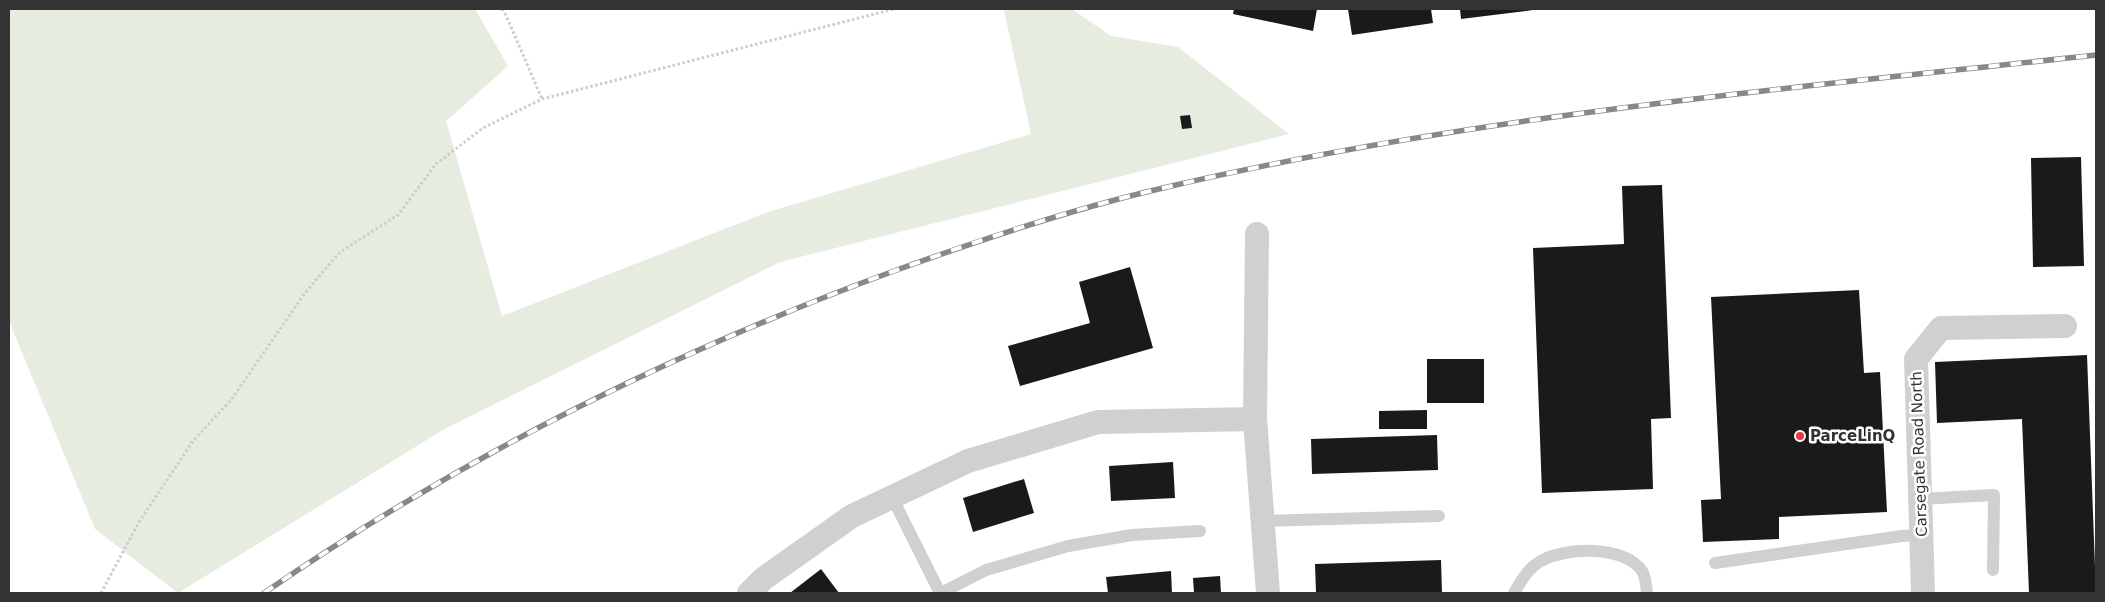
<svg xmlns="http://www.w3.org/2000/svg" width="2105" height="602" viewBox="0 0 2105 602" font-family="'DejaVu Sans',sans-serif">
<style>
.green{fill:#e6ecdf}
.building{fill:#1a1a1a}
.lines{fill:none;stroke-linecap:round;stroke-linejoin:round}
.path{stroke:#cdcdcd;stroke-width:3;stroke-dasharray:2.5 2.5;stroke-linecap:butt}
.service{stroke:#d0d0d0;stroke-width:12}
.minor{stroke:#d0d0d0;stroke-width:24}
.rail-casing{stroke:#888;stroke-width:5.5}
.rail{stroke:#fff;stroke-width:4;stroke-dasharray:11;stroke-linecap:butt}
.poi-dot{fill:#e63946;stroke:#fff;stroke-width:2}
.labels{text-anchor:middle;stroke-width:5;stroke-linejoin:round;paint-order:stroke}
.poi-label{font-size:15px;font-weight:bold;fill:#333;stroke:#fff;text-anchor:start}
.street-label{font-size:15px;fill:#333;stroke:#fff}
</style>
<rect width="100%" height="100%" fill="#fff"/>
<polygon class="green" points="9,9 475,9 508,66 446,121 502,316 768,212 1031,134 1004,10 1006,9 1072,9 1111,36 1178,47 1289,134 780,262 443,430 178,593 95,529 9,321"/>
<g class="building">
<polygon points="1234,9 1317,9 1313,31 1233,14"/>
<polygon points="1348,9 1431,9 1433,23 1352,35"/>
<polygon points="1460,9 1533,9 1533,10 1461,19"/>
<polygon points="1190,115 1192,128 1182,129 1180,116"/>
<polygon points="2081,157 2084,266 2033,267 2031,158"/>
<polygon points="1662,185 1671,418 1651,419 1653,489 1542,493 1533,248 1624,244 1622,186"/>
<polygon points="1130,267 1153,348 1020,386 1008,346 1090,323 1079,282"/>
<polygon points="1859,290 1864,373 1880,372 1887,512 1779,517 1779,539 1703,542 1701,500 1721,499 1711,297"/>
<polygon points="2087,355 2096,593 2029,593 2022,419 1937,423 1935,362"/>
<rect x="1427" y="359" width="57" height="44"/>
<polygon points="1427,410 1427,429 1379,429 1379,411"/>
<polygon points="1437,435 1438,470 1312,474 1311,439"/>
<polygon points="1173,462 1175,498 1111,501 1109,466"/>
<polygon points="1024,479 1034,513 973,532 963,498"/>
<polygon points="1441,560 1442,593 1316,593 1315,564"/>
<polygon points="821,569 839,593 790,593"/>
<polygon points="1171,571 1172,593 1108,593 1106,577"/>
<polygon points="1220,576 1221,593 1194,593 1193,578"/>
</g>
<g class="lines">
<g class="path">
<polyline points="502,9 505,13 542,99"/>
<polyline points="101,593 139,522 193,441 231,400 305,293 340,252 398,215 436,164 483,128 542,99 894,9"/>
</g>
<g class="service">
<polyline points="892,497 940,593"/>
<polyline points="1920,499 1994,495 1993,570"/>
<polyline points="1263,521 1439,516"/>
<polyline points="1715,563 1902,536 1921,535"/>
<polyline points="941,593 986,570 1068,546 1132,535 1200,531"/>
<path d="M1514,593c7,-12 14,-25 27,-32 24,-14 84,-16 101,10 4,6 4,15 5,22"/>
</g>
<g class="minor">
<polyline points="1257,234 1255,419 1268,593"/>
<polyline points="749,593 763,579 852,516 968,461 1098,422 1255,419"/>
<polyline points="1923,593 1916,359 1941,328 2065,326"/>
</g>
<g class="rail-casing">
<path id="rail" d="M264,593c195,-134 408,-241 630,-322 88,-32 178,-62 269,-83 306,-72 621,-99 933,-133"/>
</g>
<use href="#rail" class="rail"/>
</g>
<circle class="poi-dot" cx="1800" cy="436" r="5"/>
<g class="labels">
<g class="poi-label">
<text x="1810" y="441">ParceLinQ</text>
</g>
<g class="street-label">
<text transform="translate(1919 454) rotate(-92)" y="5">Carsegate Road North</text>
</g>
</g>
<rect width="2105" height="602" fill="none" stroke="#333333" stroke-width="20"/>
</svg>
